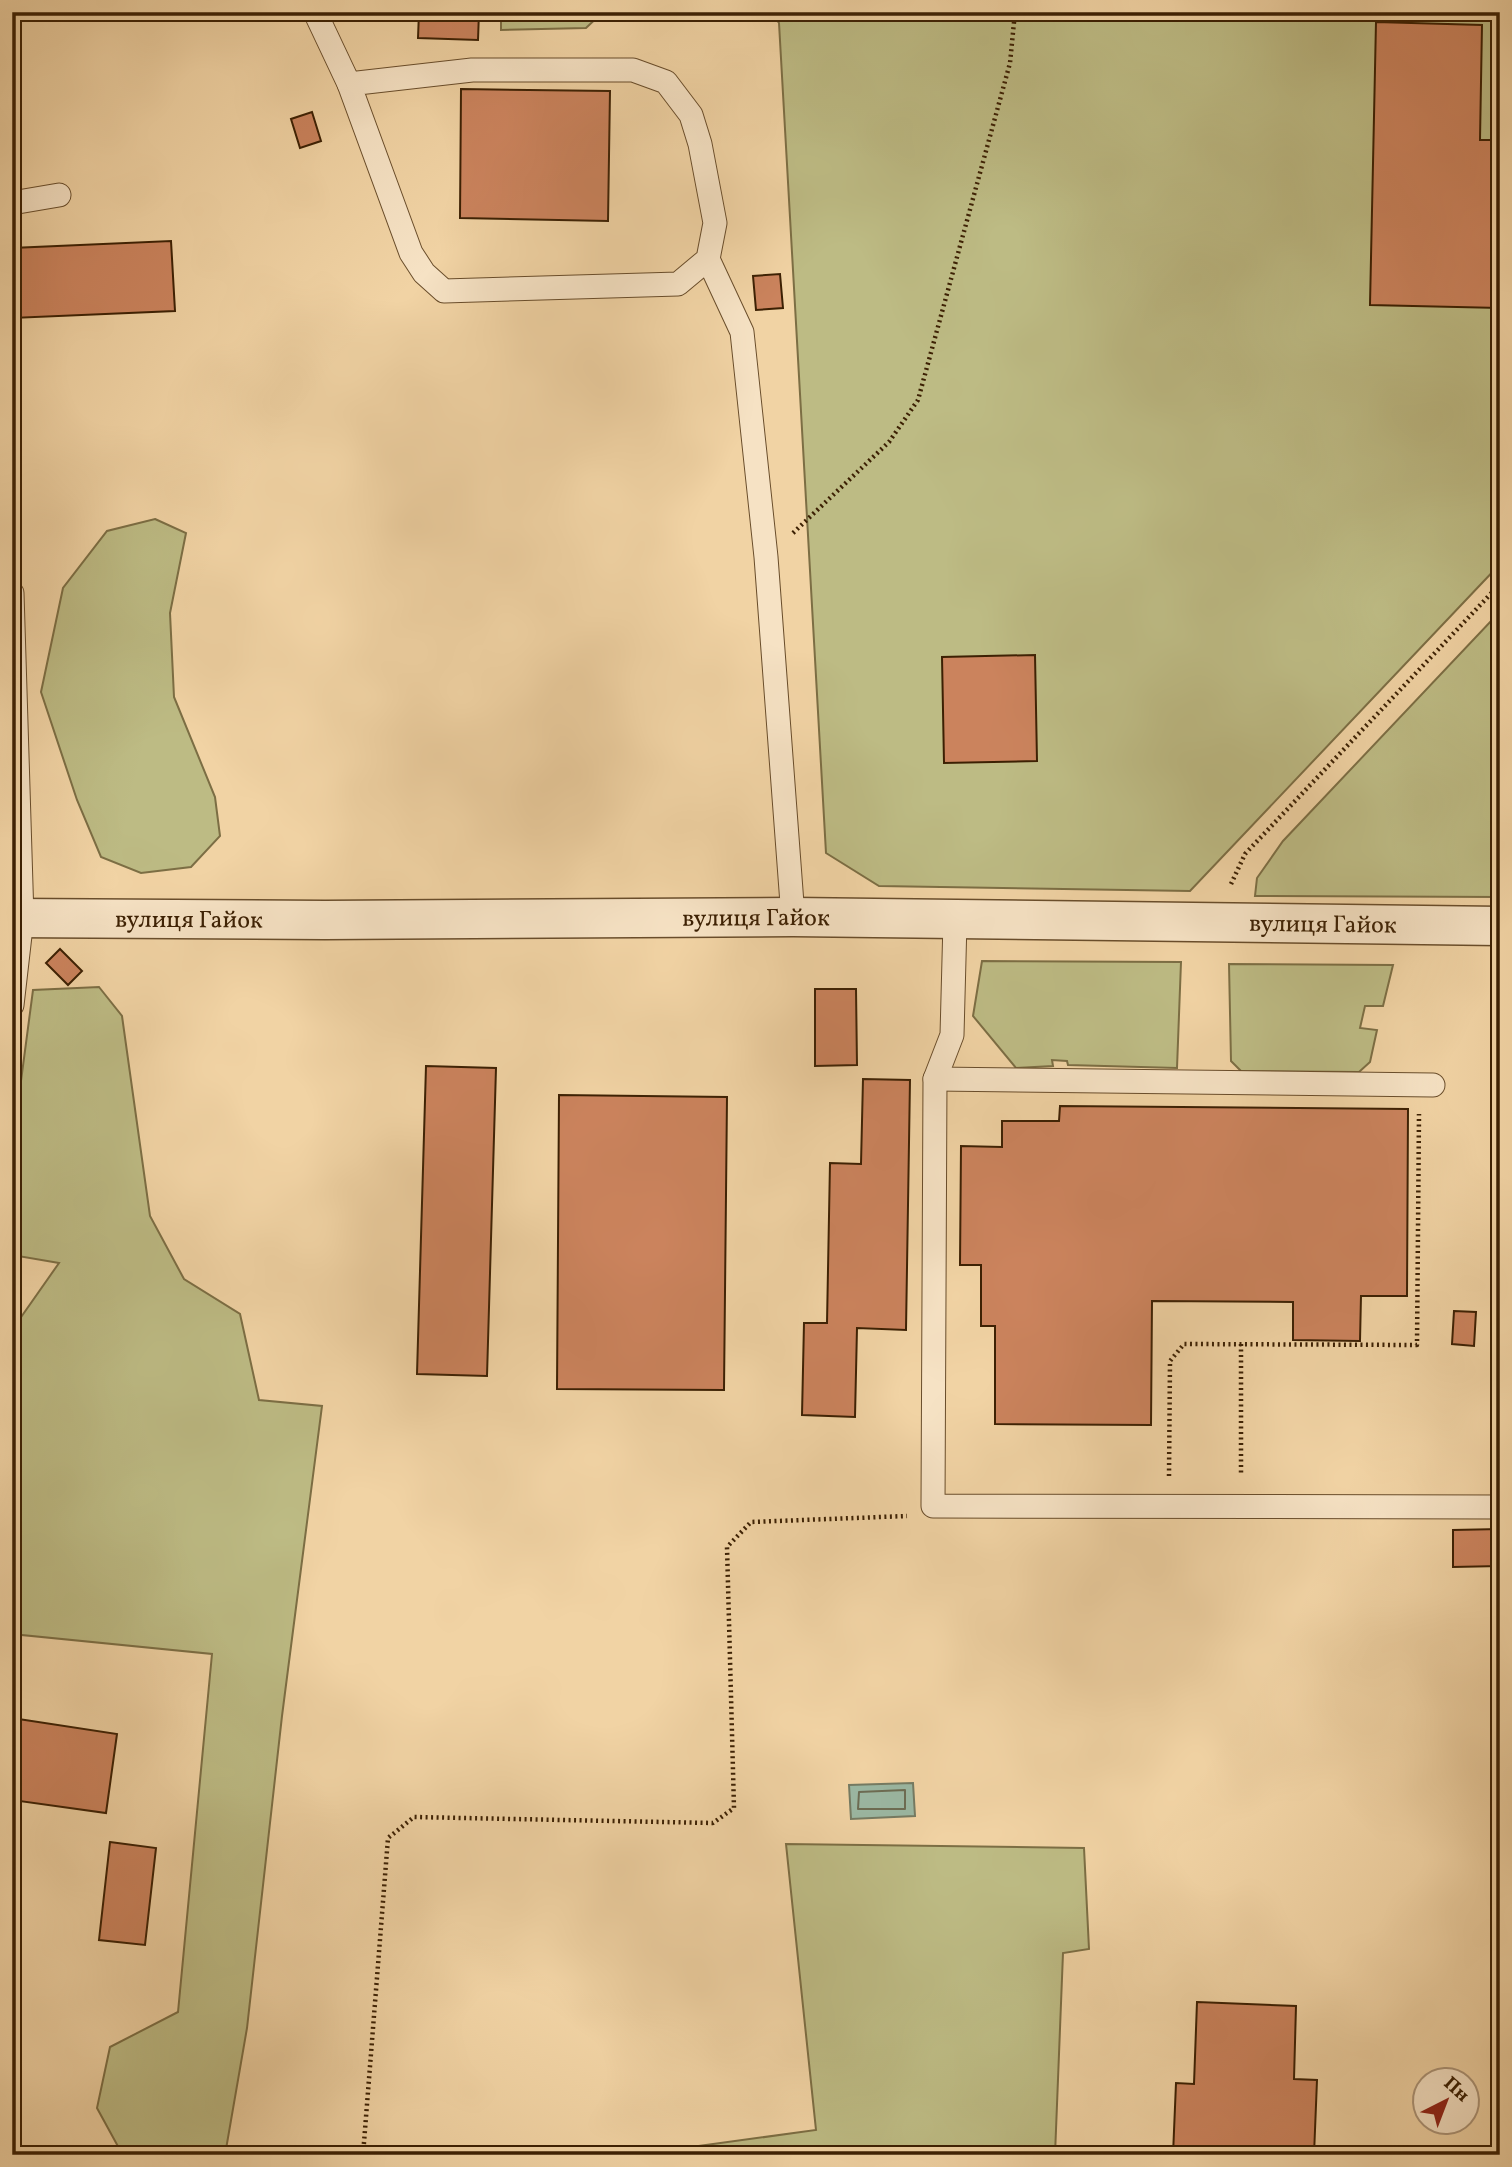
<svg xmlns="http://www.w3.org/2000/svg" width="1512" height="2167" viewBox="0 0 1512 2167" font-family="Vollkorn,serif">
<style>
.green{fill:#bdbb84;stroke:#7c6e44;stroke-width:2}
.water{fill:#9bb8a3;stroke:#757b63;stroke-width:2}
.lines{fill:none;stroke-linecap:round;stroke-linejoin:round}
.shore{stroke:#6c6c53;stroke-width:2}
.building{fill:#cb835d;stroke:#3c2003;stroke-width:2}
.service-casing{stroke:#694d2b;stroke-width:25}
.minor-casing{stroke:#694d2b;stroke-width:41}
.path{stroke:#3c2003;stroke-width:4.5;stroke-dasharray:2 3.5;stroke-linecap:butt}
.service{stroke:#f6e2c4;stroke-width:23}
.minor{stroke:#f6e2c4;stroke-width:38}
.labels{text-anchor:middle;stroke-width:5;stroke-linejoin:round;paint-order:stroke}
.street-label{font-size:24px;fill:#3c2003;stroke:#f6e2c4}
</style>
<rect width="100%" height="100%" fill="#f1d3a4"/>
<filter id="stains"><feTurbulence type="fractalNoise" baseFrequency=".00286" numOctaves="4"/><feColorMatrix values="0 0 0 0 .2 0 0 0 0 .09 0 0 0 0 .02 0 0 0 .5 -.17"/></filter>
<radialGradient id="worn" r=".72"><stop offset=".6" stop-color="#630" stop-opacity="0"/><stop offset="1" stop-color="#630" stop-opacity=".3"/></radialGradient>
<g class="green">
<polygon points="501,12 603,12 586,28 501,30"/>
<polygon points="771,12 1500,12 1500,564 1190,891 879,886 826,853 779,23"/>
<polygon points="155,519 186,533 170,613 174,697 215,797 220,836 191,867 141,873 101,857 77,800 41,692 63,588 107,531"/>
<polygon points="1492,620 1500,620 1500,897 1255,896 1257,878 1283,841"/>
<polygon points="982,961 1181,962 1177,1068 1068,1065 1067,1061 1052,1060 1053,1066 1016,1068 973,1016"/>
<polygon points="1229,964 1393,965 1383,1006 1365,1006 1360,1028 1377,1030 1370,1062 1359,1072 1241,1071 1231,1061"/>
<polygon points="99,987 122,1016 150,1216 184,1279 240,1314 259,1400 322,1406 282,1716 247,2028 225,2155 118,2155 120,2150 97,2108 110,2047 178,2012 212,1654 12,1634 12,1330 59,1263 12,1255 12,1149 33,990"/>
<polygon points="786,1844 1084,1848 1089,1949 1063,1953 1055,2155 633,2155 816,2130"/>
</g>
<polygon class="water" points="913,1783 915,1816 851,1819 849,1785"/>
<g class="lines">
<polygon class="shore" points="905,1790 905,1809 858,1809 859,1792"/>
</g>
<g class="building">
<polygon points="419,12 479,12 478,40 418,38"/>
<polygon points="1376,22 1482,25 1480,140 1500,140 1500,308 1370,305"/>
<polygon points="461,89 610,91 608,221 460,218"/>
<polygon points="312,112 321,141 300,148 291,119"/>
<polygon points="171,241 175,311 12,318 12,248"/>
<polygon points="780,274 783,308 756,310 753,276"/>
<polygon points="1035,655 1037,761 944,763 942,657"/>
<polygon points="60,949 82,971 68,985 46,963"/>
<polygon points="815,989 856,989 857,1065 815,1066"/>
<polygon points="426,1066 496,1068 487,1376 417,1374"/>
<polygon points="863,1079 910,1080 906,1330 857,1328 855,1417 802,1415 804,1323 827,1323 830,1163 861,1164"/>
<polygon points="559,1095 727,1097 724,1390 557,1389"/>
<polygon points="1060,1106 1408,1109 1407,1296 1361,1296 1360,1341 1293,1340 1293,1302 1152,1301 1151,1425 995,1424 995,1326 981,1326 981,1265 960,1265 961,1146 1002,1147 1002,1121 1059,1121"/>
<polygon points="1454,1311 1476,1312 1474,1346 1452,1344"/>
<polygon points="1500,1529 1500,1566 1453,1567 1453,1530"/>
<polygon points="12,1718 117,1734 106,1813 12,1800"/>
<polygon points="110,1842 156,1848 145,1945 99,1940"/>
<polygon points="1197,2002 1296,2006 1294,2079 1317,2080 1314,2155 1173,2155 1176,2083 1194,2084"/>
</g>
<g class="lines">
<g class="service-casing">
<g id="service">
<polyline points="315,12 349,84"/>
<polyline points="12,203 59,195"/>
<polyline points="708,259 678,284 444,291 424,273 411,253 349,84 472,70 633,70 666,82 691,115 700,144 715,223 708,259 742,332 766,557 793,917"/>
<polyline points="12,593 22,918 12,1005"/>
<polyline points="955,921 952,1035 935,1079 933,1506 1500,1507"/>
<polyline points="935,1079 1433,1085"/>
</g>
</g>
<g class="minor-casing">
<g id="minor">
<path id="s1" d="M12,918l313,2 468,-3 707,9"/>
</g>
</g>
<g class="path">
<polyline points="793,533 889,442 918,400 1010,63 1015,12"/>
<polyline points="1231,884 1245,854 1500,584"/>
<polyline points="1241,1344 1241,1476"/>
<polyline points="1169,1476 1170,1361 1184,1344 1417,1345 1419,1114"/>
<polyline points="363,2155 388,1838 414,1817 713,1823 734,1808 727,1547 751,1522 907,1516"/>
</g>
<use href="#service" class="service"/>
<use href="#minor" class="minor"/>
</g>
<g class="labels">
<g class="street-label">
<text dy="8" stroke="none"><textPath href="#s1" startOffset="744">вулиця Гайок</textPath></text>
<text dy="8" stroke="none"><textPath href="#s1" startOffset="177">вулиця Гайок</textPath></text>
<text dy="8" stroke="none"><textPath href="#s1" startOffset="1311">вулиця Гайок</textPath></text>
</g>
</g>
<rect width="1512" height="2167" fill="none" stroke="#f1d3a4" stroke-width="42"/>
<rect x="14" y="14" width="1484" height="2139" fill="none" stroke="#3c2003" stroke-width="3.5"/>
<rect x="21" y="21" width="1470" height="2125" fill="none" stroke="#3c2003" stroke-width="2"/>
<g transform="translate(1446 2101) rotate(42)"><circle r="33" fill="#f6e2c4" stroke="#ac9477" stroke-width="2"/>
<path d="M0-5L12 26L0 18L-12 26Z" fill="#8f2418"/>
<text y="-10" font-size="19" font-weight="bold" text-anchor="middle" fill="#3c2003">Пн</text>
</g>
<rect width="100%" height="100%" filter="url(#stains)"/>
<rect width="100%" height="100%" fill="url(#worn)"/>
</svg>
